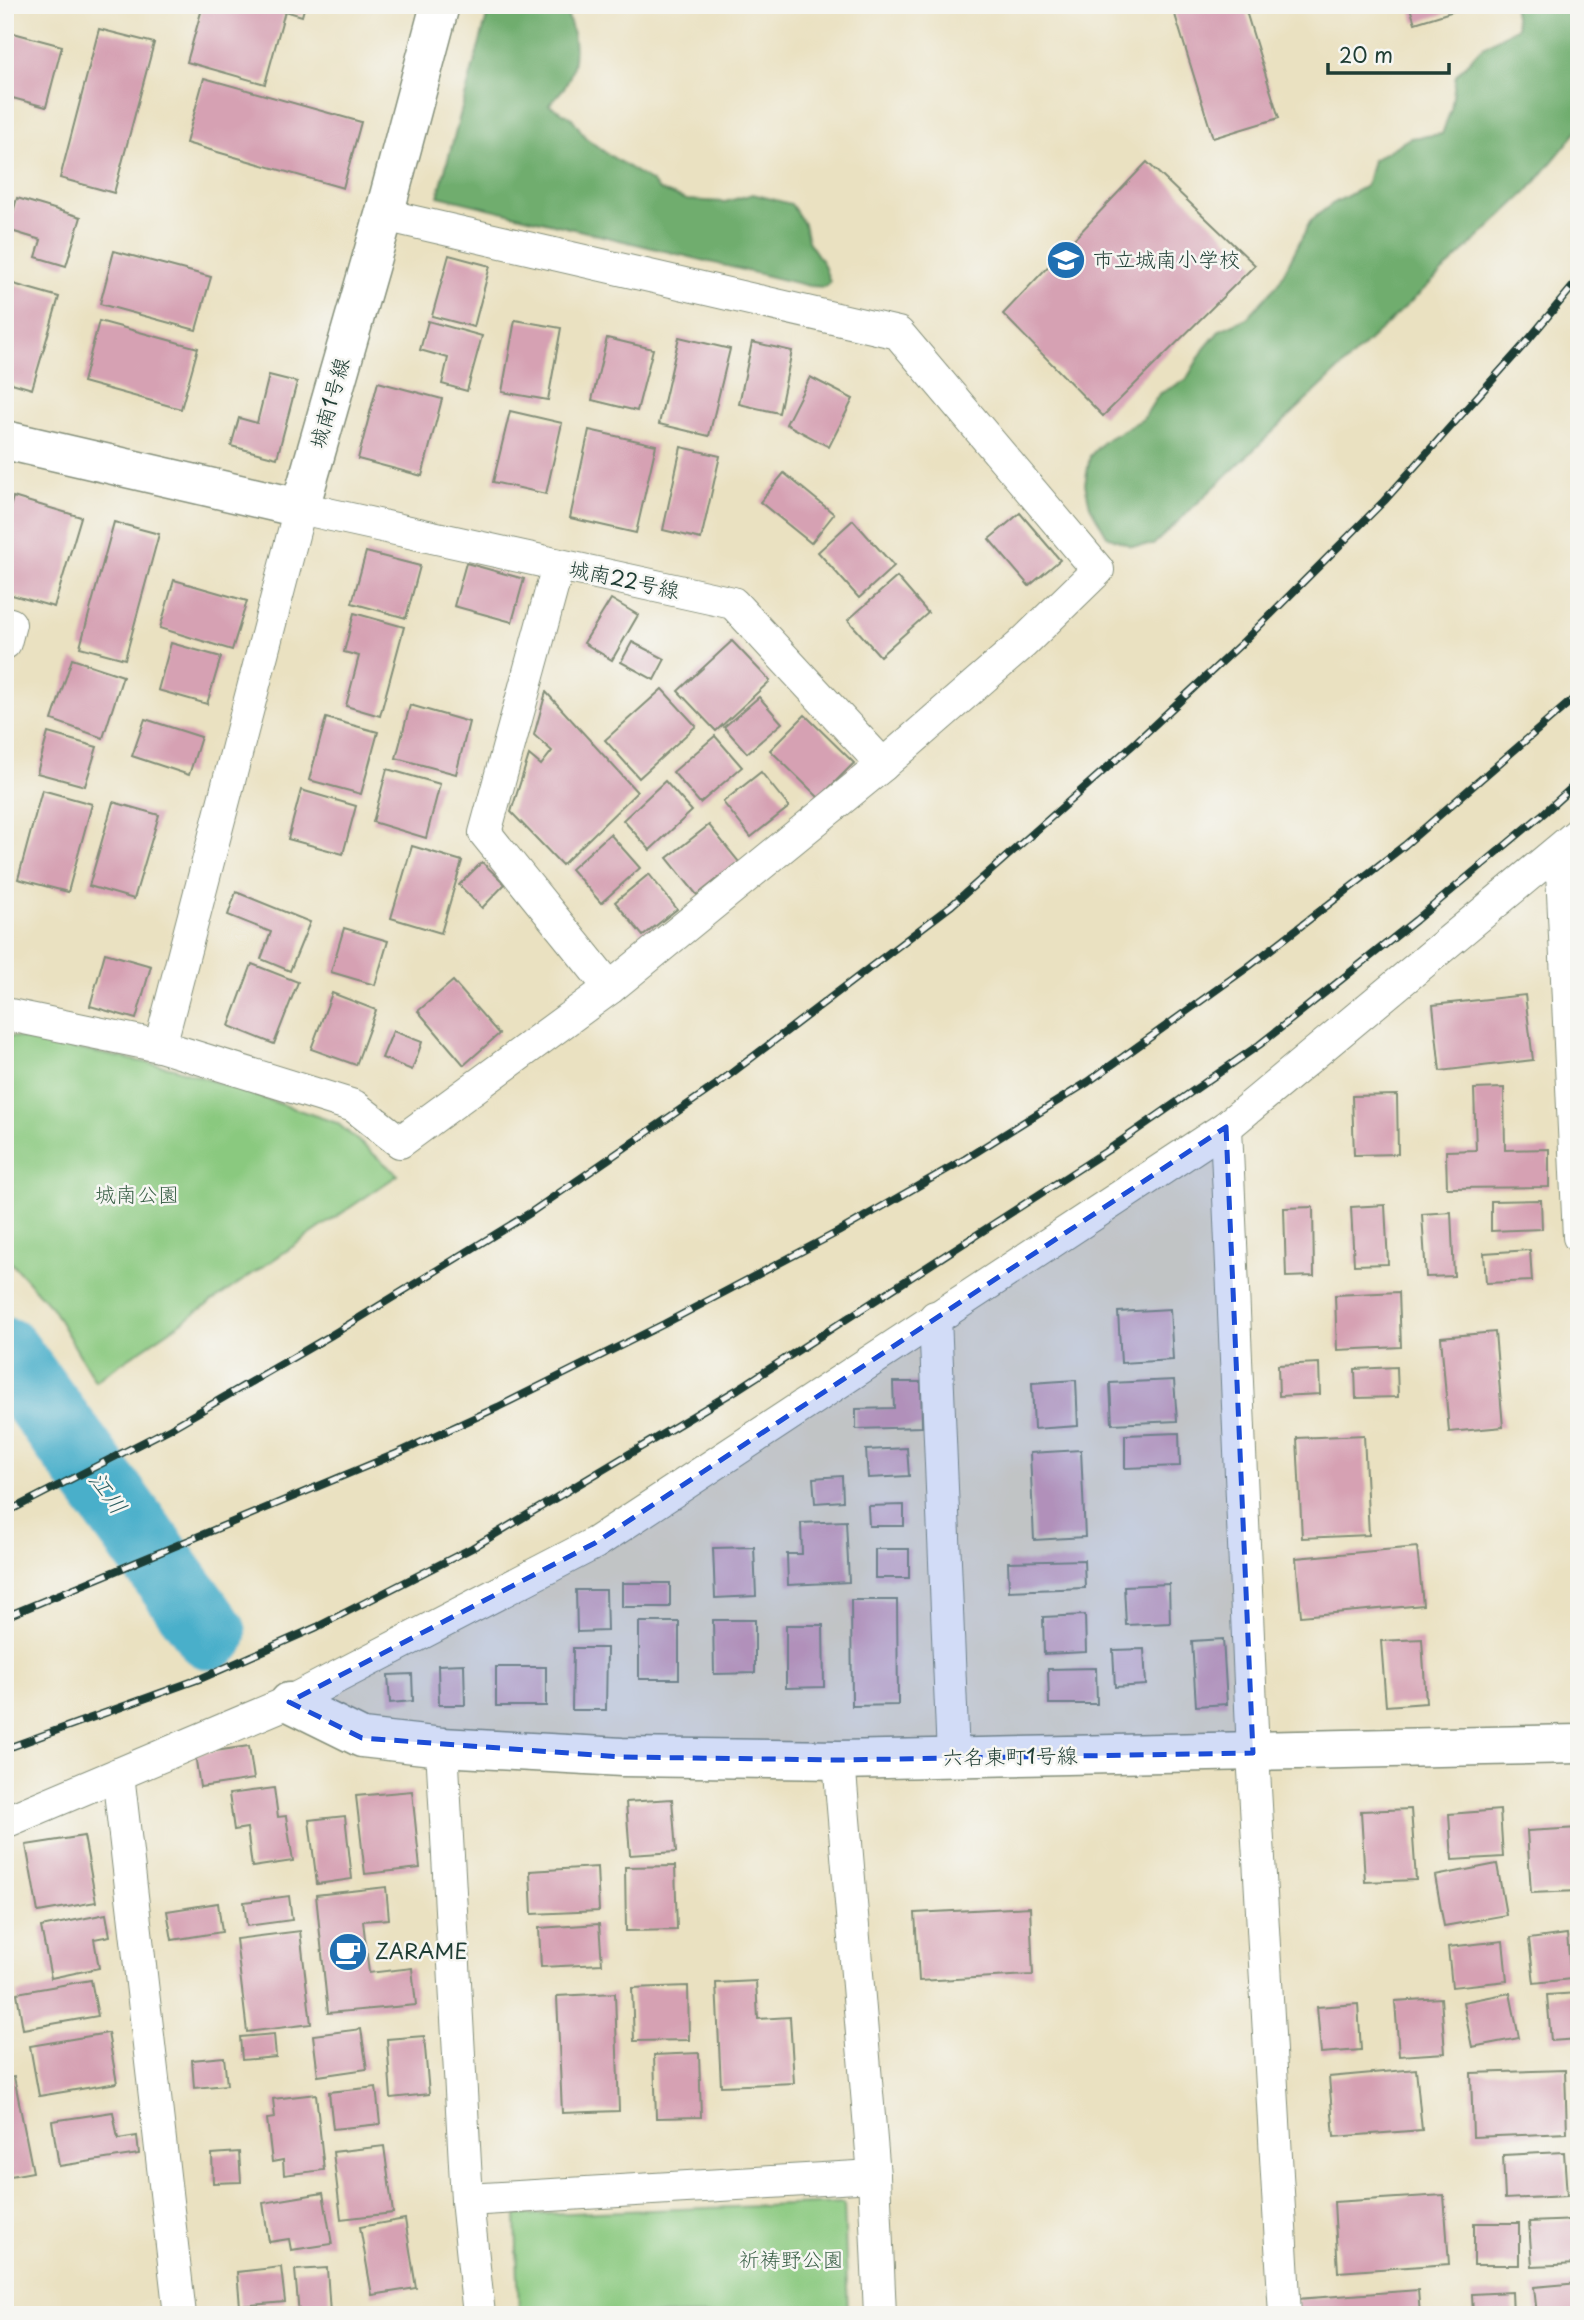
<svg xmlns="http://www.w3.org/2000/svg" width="1584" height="2320" viewBox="0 0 1584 2320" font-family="'Playpen Sans','Klee One',sans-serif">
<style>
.green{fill:#8ac97f;stroke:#54835a;stroke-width:2}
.forest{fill:#6fad6e;stroke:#477551;stroke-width:2}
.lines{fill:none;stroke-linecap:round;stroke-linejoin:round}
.river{stroke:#4aafca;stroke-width:72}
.building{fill:#d6a1b3}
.street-casing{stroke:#848f7a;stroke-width:34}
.secondary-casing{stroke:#848f7a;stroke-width:41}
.street{stroke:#fff;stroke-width:32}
.secondary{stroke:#fff;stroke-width:38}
.rail-casing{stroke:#1f3d34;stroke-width:8}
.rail{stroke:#f6f6f2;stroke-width:5;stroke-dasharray:16;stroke-linecap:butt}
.marked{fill:#1d4ed8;fill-opacity:0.2;stroke:#1d4ed8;stroke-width:5;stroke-dasharray:14 9;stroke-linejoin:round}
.labels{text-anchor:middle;stroke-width:5;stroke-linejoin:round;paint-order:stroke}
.poi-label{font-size:21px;fill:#1f3d34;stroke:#f6f6f2;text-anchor:start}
.street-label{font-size:21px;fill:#1f3d34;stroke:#f6f6f2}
.park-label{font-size:21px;fill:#3a6047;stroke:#f6f6f2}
.water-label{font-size:23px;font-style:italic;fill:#2c5f61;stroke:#f6f6f2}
</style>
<rect width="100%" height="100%" fill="#f6f6f2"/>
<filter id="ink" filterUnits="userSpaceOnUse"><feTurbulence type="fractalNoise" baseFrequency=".0143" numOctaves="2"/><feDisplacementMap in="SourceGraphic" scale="14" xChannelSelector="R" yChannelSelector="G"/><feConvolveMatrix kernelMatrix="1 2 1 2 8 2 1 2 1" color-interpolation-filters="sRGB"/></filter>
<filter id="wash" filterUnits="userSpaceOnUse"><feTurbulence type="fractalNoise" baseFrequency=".00686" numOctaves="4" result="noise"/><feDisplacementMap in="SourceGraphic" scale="28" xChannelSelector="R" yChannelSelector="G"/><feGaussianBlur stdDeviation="1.57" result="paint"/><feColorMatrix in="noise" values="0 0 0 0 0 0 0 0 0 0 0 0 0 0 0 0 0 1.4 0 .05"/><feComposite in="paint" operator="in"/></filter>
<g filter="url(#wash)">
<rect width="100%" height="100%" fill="#eae1c1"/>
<g class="green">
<polygon points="5,1035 174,1068 337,1123 398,1175 95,1381 52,1308 5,1256"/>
<polygon points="844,2203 848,2315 519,2315 516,2215"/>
</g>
<g class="forest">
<path d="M490,5h73c12,26 17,51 4,78 -4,8 -13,15 -18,22l23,13 14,20 20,15 46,29 7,8 28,10 38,2 28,-8 38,10 13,20 4,17 15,22 7,19 -5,5 -16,-1 -371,-90z"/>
<polygon points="1513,5 1579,5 1579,129 1528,191 1153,545 1131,546 1107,536 1090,506 1085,484 1090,456 1104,441 1143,419 1159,394 1186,380 1204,349 1220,330 1247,318 1278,284 1311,220 1332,204 1366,186 1373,160 1410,138 1442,134 1451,109 1456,75 1480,49 1517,27"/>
</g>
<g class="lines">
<polyline class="river" points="5,1353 211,1634"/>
</g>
<g id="blocks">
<g class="building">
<polygon points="203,5 305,5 302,16 285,11 265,84 187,62"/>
<polygon points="1172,5 1244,5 1279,118 1213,138"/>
<polygon points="1409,5 1470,5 1470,6 1415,23"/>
<polygon points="99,29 154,43 114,193 60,178"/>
<polygon points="6,31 62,46 46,107 5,96"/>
<polygon points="204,78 361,122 343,188 186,143"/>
<polygon points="1147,162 1255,265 1103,416 1003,314"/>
<polygon points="17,198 81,217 66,266 36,257 41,240 8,230"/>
<polygon points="114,251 211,277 196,330 100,304"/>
<polygon points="449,255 490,266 474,327 432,316"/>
<polygon points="10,283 59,297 32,389 5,381 5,299"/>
<polygon points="515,320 561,328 548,400 502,392"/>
<polygon points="99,321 198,348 181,409 83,382"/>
<polygon points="428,321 482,336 467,391 442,384 448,358 420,350"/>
<polygon points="679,337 730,349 709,436 659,424"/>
<polygon points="607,338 653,349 637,411 592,400"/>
<polygon points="752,342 792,351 779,413 739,404"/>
<polygon points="269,375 297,382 277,458 231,446 239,418 257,423"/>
<polygon points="810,377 853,399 829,447 786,424"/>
<polygon points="378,382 442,399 422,476 358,459"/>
<polygon points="510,411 562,423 546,494 493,482"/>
<polygon points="589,430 656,445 636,533 570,518"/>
<polygon points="681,447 720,456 701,539 663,530"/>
<polygon points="784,473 834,514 811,543 760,502"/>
<polygon points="13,497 81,517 54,607 5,593 5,525"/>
<polygon points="1020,513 1060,560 1029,586 989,539"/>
<polygon points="853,520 894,566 859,598 818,552"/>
<polygon points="114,522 159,534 125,659 80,647"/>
<polygon points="366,552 420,566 406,618 352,603"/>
<polygon points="466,563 524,579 512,622 454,606"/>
<polygon points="897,577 928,613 880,656 848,620"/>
<polygon points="174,580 247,601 232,650 160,628"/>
<polygon points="611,599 638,615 612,660 584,643"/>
<polygon points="354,613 404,627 380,716 346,706 359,656 344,652"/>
<polygon points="732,641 770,681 716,731 678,691"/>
<polygon points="632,642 665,659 654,680 621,662"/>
<polygon points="171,643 221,657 207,704 158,690"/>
<polygon points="72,659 123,676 103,738 52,720"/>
<polygon points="662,689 696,726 639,778 605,740"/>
<polygon points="546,692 637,792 562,865 511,812 529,755 541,765 552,751 534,735"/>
<polygon points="759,697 782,723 747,753 724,727"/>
<polygon points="410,705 469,722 456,774 396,758"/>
<polygon points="805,715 854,763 819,798 770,750"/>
<polygon points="326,718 378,732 361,794 309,780"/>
<polygon points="145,719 201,737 189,775 132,756"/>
<polygon points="48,733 97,747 85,786 37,773"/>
<polygon points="715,736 742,767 700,803 673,772"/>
<polygon points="387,769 440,784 426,838 373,822"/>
<polygon points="761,772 789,807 751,837 723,802"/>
<polygon points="665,781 692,811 650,850 623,820"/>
<polygon points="42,790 92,804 68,892 18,879"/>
<polygon points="301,790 356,806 343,854 288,839"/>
<polygon points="113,802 159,815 134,899 89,886"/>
<polygon points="709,825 739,862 697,895 667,858"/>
<polygon points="610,834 640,868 601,903 571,869"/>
<polygon points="412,846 462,861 441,933 391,918"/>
<polygon points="482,862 505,884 482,908 459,885"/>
<polygon points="649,874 677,909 643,936 615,902"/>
<polygon points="236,892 310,922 290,971 261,959 271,932 228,915"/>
<polygon points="344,928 388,941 375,985 331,972"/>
<polygon points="105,953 151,966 136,1019 90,1006"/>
<polygon points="252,964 298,982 274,1044 229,1026"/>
<polygon points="453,981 499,1034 464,1065 418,1011"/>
<polygon points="332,993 376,1010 356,1065 311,1049"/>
<polygon points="1525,995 1533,1060 1440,1071 1433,1005"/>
<polygon points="393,1031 422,1042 412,1070 382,1058"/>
<polygon points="1504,1088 1505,1150 1549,1149 1549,1187 1447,1188 1446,1151 1476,1150 1474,1089"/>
<polygon points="1397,1095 1398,1154 1354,1155 1352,1096"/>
<polygon points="1541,1200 1542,1229 1491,1231 1491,1201"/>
<polygon points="1385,1205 1388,1264 1354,1265 1351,1207"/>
<polygon points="1313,1207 1314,1276 1286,1277 1284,1208"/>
<polygon points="1451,1212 1454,1276 1426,1277 1422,1214"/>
<polygon points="1530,1250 1532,1281 1486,1283 1484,1253"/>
<polygon points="1399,1292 1401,1347 1337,1350 1335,1295"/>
<polygon points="1170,1309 1173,1360 1121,1363 1118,1312"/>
<polygon points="1495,1332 1503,1427 1449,1432 1441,1337"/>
<polygon points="1319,1363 1320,1394 1279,1396 1278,1365"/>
<polygon points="1397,1367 1398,1397 1356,1398 1355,1369"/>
<polygon points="1076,1380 1078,1426 1034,1429 1032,1383"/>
<polygon points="1174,1380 1177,1421 1112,1424 1110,1383"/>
<polygon points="893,1382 921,1382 922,1427 856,1429 856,1409 894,1408"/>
<polygon points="1179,1433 1180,1466 1125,1468 1125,1435"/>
<polygon points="1364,1435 1369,1535 1302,1538 1297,1438"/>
<polygon points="907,1448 909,1476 868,1478 866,1450"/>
<polygon points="1081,1450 1085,1537 1034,1540 1030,1453"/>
<polygon points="842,1476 843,1501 815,1503 813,1478"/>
<polygon points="904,1505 904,1526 869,1526 868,1506"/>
<polygon points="846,1521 849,1582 788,1585 787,1554 802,1554 801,1523"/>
<polygon points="754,1547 756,1596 715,1598 713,1548"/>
<polygon points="1417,1547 1423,1605 1301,1616 1296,1558"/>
<rect x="875" y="1549" width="34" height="29"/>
<polygon points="1084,1560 1085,1588 1009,1591 1008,1562"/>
<rect x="622" y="1583" width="48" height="24"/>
<polygon points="1169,1584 1170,1623 1126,1625 1124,1586"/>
<polygon points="576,1590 606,1590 607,1631 577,1632"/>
<polygon points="851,1600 897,1600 898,1705 852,1706"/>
<polygon points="1085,1615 1086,1652 1044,1654 1043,1617"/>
<polygon points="713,1620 755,1620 755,1673 714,1674"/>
<rect x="639" y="1622" width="40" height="57"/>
<polygon points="786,1625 823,1625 824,1687 786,1688"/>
<polygon points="1223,1639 1227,1704 1196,1706 1192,1641"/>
<polygon points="1422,1639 1426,1703 1386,1706 1381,1641"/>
<polygon points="573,1648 607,1648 606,1710 572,1710"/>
<polygon points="1144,1649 1146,1685 1115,1687 1113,1650"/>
<polygon points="464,1664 465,1705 439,1705 438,1665"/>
<rect x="496" y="1667" width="50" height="39"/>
<polygon points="1096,1668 1097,1704 1049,1704 1048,1669"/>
<polygon points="412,1674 413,1701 390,1703 388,1675"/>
<polygon points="249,1746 254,1779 200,1787 195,1754"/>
<polygon points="274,1788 278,1817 286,1816 293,1861 252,1867 247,1828 234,1830 229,1794"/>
<polygon points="412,1791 420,1868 365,1874 356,1796"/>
<polygon points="672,1799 676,1852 630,1855 626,1802"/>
<polygon points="1411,1809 1416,1880 1365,1882 1361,1811"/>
<polygon points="1500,1810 1503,1857 1452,1860 1449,1814"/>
<polygon points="345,1816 352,1879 317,1884 309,1820"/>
<polygon points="1579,1828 1579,1891 1531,1893 1527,1831"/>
<polygon points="84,1836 96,1902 38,1912 26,1845"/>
<polygon points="1497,1864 1506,1915 1444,1926 1435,1876"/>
<polygon points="675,1866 677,1930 626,1931 625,1867"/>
<polygon points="597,1867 599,1911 532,1914 530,1871"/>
<polygon points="386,1887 389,1919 363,1921 369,1973 412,1968 416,2005 328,2013 316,1895"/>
<polygon points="289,1896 292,1920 247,1926 244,1902"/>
<polygon points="218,1903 222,1932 172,1940 167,1911"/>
<polygon points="1030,1907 1033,1975 919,1981 915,1913"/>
<polygon points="106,1914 110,1936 94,1939 99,1968 51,1978 41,1927"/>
<polygon points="599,1924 602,1964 541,1967 539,1928"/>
<polygon points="300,1931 311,2024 247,2032 236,1939"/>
<polygon points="1567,1934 1571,1979 1534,1983 1529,1939"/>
<polygon points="1503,1941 1507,1981 1452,1987 1448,1947"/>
<polygon points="91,1980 98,2016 23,2029 17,1993"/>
<polygon points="756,1981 758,2019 790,2017 794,2083 721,2086 716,1983"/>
<polygon points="688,1986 689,2040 634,2041 632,1988"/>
<polygon points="615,1993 619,2111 562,2113 557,1996"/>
<polygon points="1510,1993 1519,2038 1472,2047 1463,2002"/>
<polygon points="1579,1993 1579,2039 1551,2041 1547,1995"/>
<polygon points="1441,1998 1445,2053 1399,2056 1395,2001"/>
<polygon points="1358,2004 1361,2050 1321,2053 1317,2007"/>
<polygon points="361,2029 367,2069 318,2076 313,2035"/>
<polygon points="108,2033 117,2083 39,2096 30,2046"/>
<polygon points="274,2034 276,2057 242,2060 240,2037"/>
<polygon points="424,2036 429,2094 391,2098 387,2039"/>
<polygon points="699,2053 701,2117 656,2118 654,2055"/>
<polygon points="224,2057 227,2085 194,2088 192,2060"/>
<polygon points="1416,2069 1422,2130 1334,2137 1329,2077"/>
<polygon points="1565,2070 1567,2133 1473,2137 1471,2073"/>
<polygon points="14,2077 33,2172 5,2177 5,2079"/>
<polygon points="376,2087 380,2124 333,2129 329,2092"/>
<polygon points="316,2094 324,2170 284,2175 283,2160 272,2162 267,2119 275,2118 273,2099"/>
<polygon points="113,2112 118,2139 137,2136 139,2154 59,2166 52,2121"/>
<polygon points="384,2146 393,2213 341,2219 333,2152"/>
<polygon points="239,2152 241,2182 213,2183 212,2154"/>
<polygon points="1564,2152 1567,2196 1505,2199 1503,2155"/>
<polygon points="323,2193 332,2244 291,2250 289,2239 269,2242 263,2203"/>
<polygon points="1444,2195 1449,2264 1338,2272 1334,2202"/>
<polygon points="405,2219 416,2288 372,2295 360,2227"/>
<polygon points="1579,2220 1579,2264 1532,2266 1529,2222"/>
<rect x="1474" y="2223" width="45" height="42"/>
<polygon points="281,2267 285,2302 240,2306 237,2272"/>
<polygon points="327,2268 330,2314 299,2315 295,2270"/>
<polygon points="1579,2283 1579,2315 1537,2315 1534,2287"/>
<polygon points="1418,2290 1420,2315 1298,2315 1297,2299"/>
<polygon points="1512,2292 1513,2315 1473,2315 1472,2294"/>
</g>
</g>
</g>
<g filter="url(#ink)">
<use href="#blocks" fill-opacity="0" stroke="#848f7a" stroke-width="2"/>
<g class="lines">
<g class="street-casing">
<g id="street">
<polyline points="558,566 485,833 610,988"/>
<polyline points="5,623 10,624 5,643"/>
<polyline points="1561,850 1579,1237"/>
<polyline points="5,1014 160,1046 354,1106 400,1142 610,988 883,765 1022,644 1098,570 898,333 384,215"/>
<polyline points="160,1046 300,508 733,603 883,765"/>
<polyline points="1226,1127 1253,1753 1285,2315"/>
<polyline points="935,1317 953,1757"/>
<polyline points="442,1747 467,2200 479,2315"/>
<polyline points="839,1760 874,2176 880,2315"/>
<polyline points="118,1774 180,2315"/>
<polyline points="5,1822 289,1702 595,1543 1226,1127 1579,833"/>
<polyline points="467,2200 874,2176"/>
</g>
</g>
<g class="secondary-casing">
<g id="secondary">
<polyline points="5,440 300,508 384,215 440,5"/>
<polyline points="289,1702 362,1738 442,1747 622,1757 839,1760 1579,1744"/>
</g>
</g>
<use href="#street" class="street"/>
<use href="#secondary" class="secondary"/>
<g class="rail-casing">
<g id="rail">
<polyline points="5,1513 171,1428 330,1336 530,1213 716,1085 952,905 1136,742 1242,643 1384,501 1529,339 1579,279"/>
<polyline points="5,1617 398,1453 498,1407 664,1324 838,1232 965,1159 1088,1082 1248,967 1405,845 1579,694"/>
<polyline points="5,1749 202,1678 317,1627 472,1548 738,1389 1108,1150 1259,1045 1416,920 1544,813 1579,781"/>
</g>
</g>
<use href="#rail" class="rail"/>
</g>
</g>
<path class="marked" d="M1226,1127l27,626 -414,7 -217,-3 -260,-19 -73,-36 306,-159z"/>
<defs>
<g id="school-disc" transform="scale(2.0125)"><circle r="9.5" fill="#1f6fb2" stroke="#f6f6f2"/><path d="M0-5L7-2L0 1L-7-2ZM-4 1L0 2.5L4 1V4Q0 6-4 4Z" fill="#fff"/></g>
<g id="cafe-disc" transform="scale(2.0125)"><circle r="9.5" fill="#1f6fb2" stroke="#f6f6f2"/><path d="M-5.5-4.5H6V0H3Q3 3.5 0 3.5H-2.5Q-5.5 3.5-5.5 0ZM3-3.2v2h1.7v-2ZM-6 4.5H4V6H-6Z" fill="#fff"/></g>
</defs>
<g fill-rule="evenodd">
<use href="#school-disc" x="1066" y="260"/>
<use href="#cafe-disc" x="348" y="1952"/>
</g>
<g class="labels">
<g class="poi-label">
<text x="1093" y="267">市立城南小学校</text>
<text x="375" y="1959">ZARAME</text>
</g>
<g class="street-label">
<text transform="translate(330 403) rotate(-74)" y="7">城南1号線</text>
<text transform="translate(624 580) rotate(12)" y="7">城南22号線</text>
<text transform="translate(1010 1757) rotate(-1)" y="7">六名東町1号線</text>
</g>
<g class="park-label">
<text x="137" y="1202">城南公園</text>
<text x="791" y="2267">祈祷野公園</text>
</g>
<g class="water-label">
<text transform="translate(108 1493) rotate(54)" y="8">江川</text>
</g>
</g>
<rect width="1584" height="2320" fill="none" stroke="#f6f6f2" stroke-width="28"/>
<path d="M1328 63v10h121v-10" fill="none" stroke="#1f3d34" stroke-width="3.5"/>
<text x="1339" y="63" font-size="21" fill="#1f3d34" stroke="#f6f6f2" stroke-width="5" paint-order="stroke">20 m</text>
</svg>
